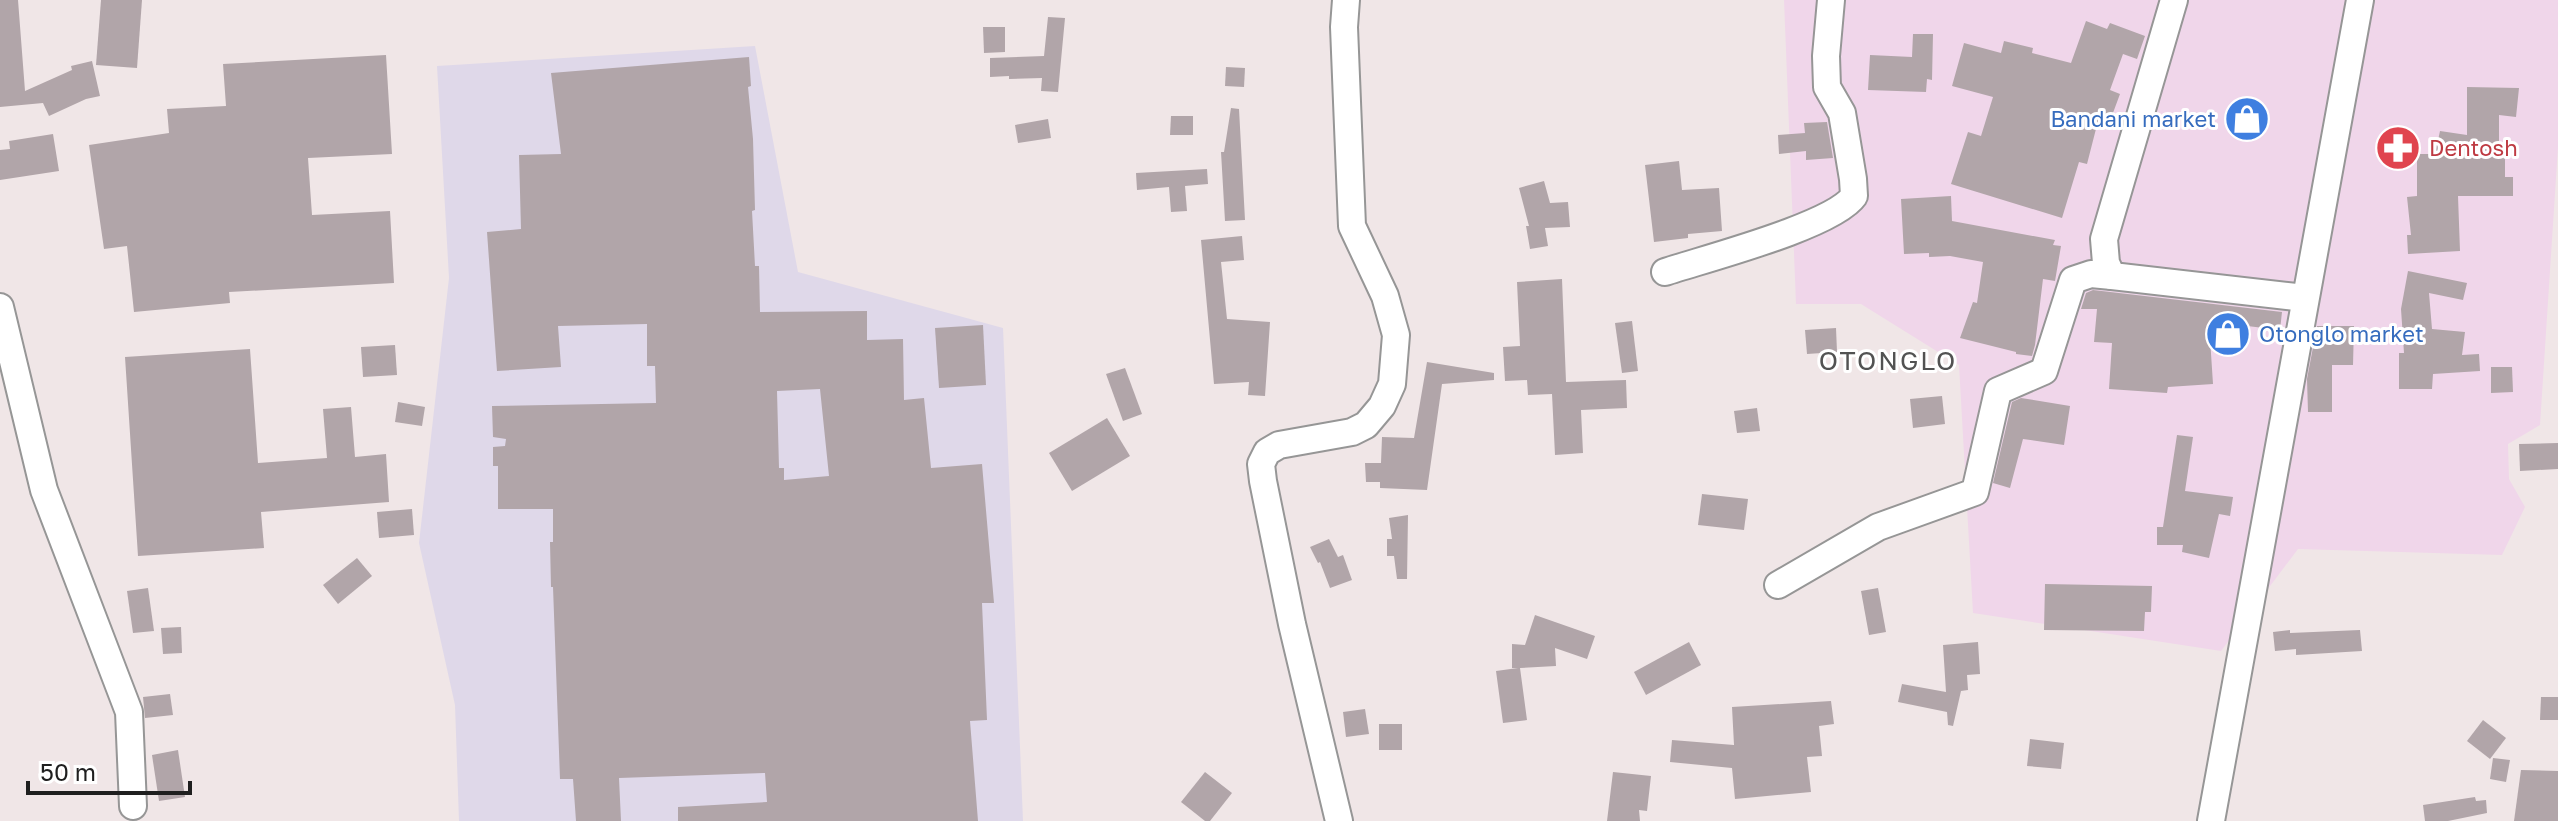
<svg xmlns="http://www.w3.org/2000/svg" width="2558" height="821" viewBox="0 0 2558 821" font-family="'Golos Text',sans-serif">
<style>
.commercial{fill:#f0d6ea}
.industrial{fill:#dfd8e9}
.building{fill:#b1a5a9;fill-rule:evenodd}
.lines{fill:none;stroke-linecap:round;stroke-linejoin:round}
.minor-casing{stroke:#969696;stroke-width:30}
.minor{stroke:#fff;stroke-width:26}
.labels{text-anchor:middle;stroke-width:6;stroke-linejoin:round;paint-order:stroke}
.shop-label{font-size:22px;fill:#366cbe;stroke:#fff;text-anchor:end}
.health-label{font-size:22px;fill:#be3a42;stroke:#fff;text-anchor:start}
.quarter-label{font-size:26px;letter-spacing:2px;fill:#525252;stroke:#fff}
</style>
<rect width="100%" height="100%" fill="#f0e6e7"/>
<polygon class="commercial" points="1784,0 2558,0 2558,147 2540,425 2508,444 2509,479 2525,507 2502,555 2298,549 2221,651 1973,613 1959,365 1861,304 1796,304"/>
<polygon class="industrial" points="755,46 798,272 1003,328 1023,821 459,821 455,705 419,543 449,278 437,66"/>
<g class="building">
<polygon points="0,0 18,0 25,91 72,70 71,66 92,61 100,96 86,99 49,116 43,103 0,107"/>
<polygon points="101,0 142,0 137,68 96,65"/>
<polygon points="1048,17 1065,18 1058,92 1041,91 1042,78 1009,79 1009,76 990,77 990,58 1044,56"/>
<polygon points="2086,21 2107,29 2110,23 2145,36 2137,59 2123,54 2110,90 2120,94 2107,129 2097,125 2087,164 2079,162 2062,218 1951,184 1968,132 1981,136 1993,97 1952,86 1964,43 2001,53 2004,41 2033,48 2032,53 2071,63"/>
<polygon points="983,27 1005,27 1005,52 984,53"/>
<polygon points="1913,34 1933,34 1932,80 1927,79 1926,92 1868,90 1870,55 1912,57"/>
<polygon points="386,55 392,154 308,158 312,215 390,211 394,283 229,292 230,303 134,312 127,246 104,249 89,145 169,133 167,109 226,106 223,64"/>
<path d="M749,57l2,29 -3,1 5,52 2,71 -3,1 3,55h4l1,46 107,-1v29l36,-1 1,61 20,-2 7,70 51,-4 12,139h-12l5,117 -17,1 8,100h-300v-14l89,-5 -2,-29 -146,5 2,43h-45l-3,-42h-13l-7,-192h-2l-1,-45h3v-33h-55v-43h-5v-19l12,-1 1,-7 -13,-2 -1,-31 164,-3 -1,-37h-8v-42l-89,2 3,41 -64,4 -10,-139 34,-3 -2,-74 42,-1 -10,-81zM820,389l9,87 -45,4v-12h-5l-2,-77z"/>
<polygon points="1226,67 1245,68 1244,87 1225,86"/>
<polygon points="2467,87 2519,88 2516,117 2499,115 2499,155 2505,155 2505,177 2513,177 2513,196 2458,196 2460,251 2408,254 2407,235 2411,235 2407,197 2417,196 2417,154 2435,154 2440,131 2467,135"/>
<polygon points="1231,108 1239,109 1245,220 1225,221 1221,152 1224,152"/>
<polygon points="1171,116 1193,116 1193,135 1170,135"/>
<polygon points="1048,119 1051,138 1018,143 1015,125"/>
<polygon points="1827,122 1833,158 1806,160 1806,151 1779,154 1778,135 1805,133 1804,123"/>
<polygon points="53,134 59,171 0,180 0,150 10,149 9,141"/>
<polygon points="1679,161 1682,190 1719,188 1722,231 1688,234 1688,238 1654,242 1645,165"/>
<polygon points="1207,169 1208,184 1185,186 1187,211 1171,212 1169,187 1137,190 1136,173"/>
<polygon points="1544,181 1550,203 1568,202 1570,227 1545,228 1548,246 1530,249 1526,226 1529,226 1519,188"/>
<polygon points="1951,196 1952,221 2055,240 2053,245 2061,246 2055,281 2043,279 2035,345 2032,356 2016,354 2016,352 1960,338 1973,302 1977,303 1983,262 1950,256 1929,257 1929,253 1904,254 1901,199"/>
<polygon points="1242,236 1244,260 1221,262 1227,319 1270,322 1265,396 1248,395 1249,382 1214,384 1201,240"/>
<polygon points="2408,271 2467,283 2463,300 2429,293 2432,329 2465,332 2462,355 2479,354 2480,371 2433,374 2432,389 2399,389 2399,353 2404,353 2401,309"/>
<polygon points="1562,279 1566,382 1626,380 1627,408 1581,410 1583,453 1555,455 1552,394 1528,395 1527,380 1505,381 1503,347 1520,346 1517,282"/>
<polygon points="2093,290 2282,312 2280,330 2231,324 2229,328 2209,323 2213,384 2168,387 2167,393 2109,389 2112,343 2094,342 2097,309 2081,309 2086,293"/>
<polygon points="1632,321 1638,371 1622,373 1615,323"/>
<polygon points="983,325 986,385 939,388 935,328"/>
<polygon points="2317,326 2354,326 2353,365 2332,365 2332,412 2308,412 2307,379"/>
<polygon points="1836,328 1837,352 1807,354 1805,330"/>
<polygon points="395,345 397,375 363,377 361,347"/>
<polygon points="250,349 258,463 327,458 323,409 351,407 355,457 386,454 389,502 261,512 264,548 138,556 125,357"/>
<polygon points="1427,362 1494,373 1494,380 1442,384 1427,490 1380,488 1380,482 1366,482 1365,463 1381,463 1382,437 1414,438"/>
<polygon points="2491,367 2512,367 2513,392 2491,393"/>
<polygon points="1125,368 1142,414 1123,421 1106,374"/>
<polygon points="1942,396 1945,424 1913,428 1910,399"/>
<polygon points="2021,398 2070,406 2064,445 2023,439 2010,488 1993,483 2012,402"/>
<polygon points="398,402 425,407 422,426 395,422"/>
<polygon points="1757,408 1760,431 1737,433 1734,411"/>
<polygon points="1107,418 1130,456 1072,491 1049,453"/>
<polygon points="2177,435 2193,437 2185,491 2233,497 2230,516 2219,514 2209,558 2182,552 2183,545 2157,545 2157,527 2163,527"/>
<polygon points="2558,443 2558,469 2520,471 2519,444"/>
<polygon points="1702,494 1748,499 1744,530 1698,525"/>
<polygon points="412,509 414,535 379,538 377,512"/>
<polygon points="1408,515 1407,579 1397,579 1394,556 1387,556 1387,539 1392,539 1389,518"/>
<polygon points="1329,539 1338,557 1343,555 1352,580 1330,588 1320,562 1318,563 1310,547"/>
<polygon points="357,558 372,576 338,604 323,585"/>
<polygon points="2045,584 2152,586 2151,612 2145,612 2144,631 2044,630"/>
<polygon points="148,588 154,631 133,633 127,591"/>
<polygon points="1878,588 1886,632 1869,635 1861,591"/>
<polygon points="1535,615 1595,636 1587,659 1555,648 1556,666 1520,668 1527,720 1503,723 1496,671 1518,668 1512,668 1512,644 1525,645"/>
<polygon points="181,627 182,653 163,654 161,628"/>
<polygon points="2290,630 2290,633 2360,630 2362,651 2296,655 2296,649 2275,651 2273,632"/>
<polygon points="1689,642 1701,665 1646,695 1634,672"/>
<polygon points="1978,642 1980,674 1967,675 1968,690 1961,691 1953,726 1948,725 1947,712 1898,702 1902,684 1946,692 1943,645"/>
<polygon points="170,694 173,715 145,718 143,697"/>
<polygon points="2541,697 2558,697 2558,720 2540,720"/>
<polygon points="1831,701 1834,724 1819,726 1822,756 1807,757 1811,792 1735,799 1732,768 1670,762 1672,740 1734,745 1732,707"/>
<polygon points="1365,709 1369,734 1346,737 1343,712"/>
<polygon points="2483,720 2506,738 2490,759 2467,741"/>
<rect x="1379" y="724" width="23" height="26"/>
<polygon points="2030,739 2064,743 2061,769 2027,766"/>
<polygon points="178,750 185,797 159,801 152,755"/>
<polygon points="2493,758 2510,760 2506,782 2490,779"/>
<polygon points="2521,770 2558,771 2558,821 2514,821"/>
<polygon points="1205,772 1232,793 1210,821 1205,821 1181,802"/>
<polygon points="1613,772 1651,776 1647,811 1639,810 1640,821 1607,821"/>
<polygon points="2475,797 2476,801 2486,800 2487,813 2448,821 2425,821 2423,805"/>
</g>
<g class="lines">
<g class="minor-casing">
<g id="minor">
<polyline points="2174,0 2104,239 2106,263 2112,276 2305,298"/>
<path d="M1665,272c39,-13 168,-46 189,-76l-1,-17 -11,-66 -15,-26 -1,-31 5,-56"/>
<polyline points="0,307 44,490 129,712 133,806"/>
<polyline points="1778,585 1878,527 1975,492 1998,391 2044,371 2073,280 2091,274 2112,276"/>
<polyline points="1339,821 1292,624 1263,481 1261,464 1267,452 1279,445 1352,432 1366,425 1382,406 1392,384 1396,335 1385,296 1352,226 1344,27 1346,0"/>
<polyline points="2211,821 2360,0"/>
</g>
</g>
<use href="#minor" class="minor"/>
</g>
<defs>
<g id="shop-disc" transform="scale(2.3)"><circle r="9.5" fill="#3f7fe0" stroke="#fff"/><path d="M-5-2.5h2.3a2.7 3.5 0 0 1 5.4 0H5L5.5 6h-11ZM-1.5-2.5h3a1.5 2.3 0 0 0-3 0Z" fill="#fff"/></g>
<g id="pharmacy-disc" transform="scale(2.3)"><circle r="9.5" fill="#e0444e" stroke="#fff"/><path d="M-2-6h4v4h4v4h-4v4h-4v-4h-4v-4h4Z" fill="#fff"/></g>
</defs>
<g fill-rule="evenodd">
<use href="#shop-disc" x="2247" y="119"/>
<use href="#pharmacy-disc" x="2398" y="148"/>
<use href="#shop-disc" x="2228" y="334"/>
</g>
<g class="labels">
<g class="shop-label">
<text x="2216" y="127">Bandani market</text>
<text x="2259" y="342" text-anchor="start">Otonglo market</text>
</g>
<g class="health-label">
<text x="2429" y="156">Dentosh</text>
</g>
<g class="quarter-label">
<text x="1888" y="370">OTONGLO</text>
</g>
</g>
<path d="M28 781v12h162v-12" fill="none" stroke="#1f1f1f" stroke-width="4"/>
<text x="40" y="781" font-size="24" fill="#1f1f1f" stroke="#ffffff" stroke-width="6" paint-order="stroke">50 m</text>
</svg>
